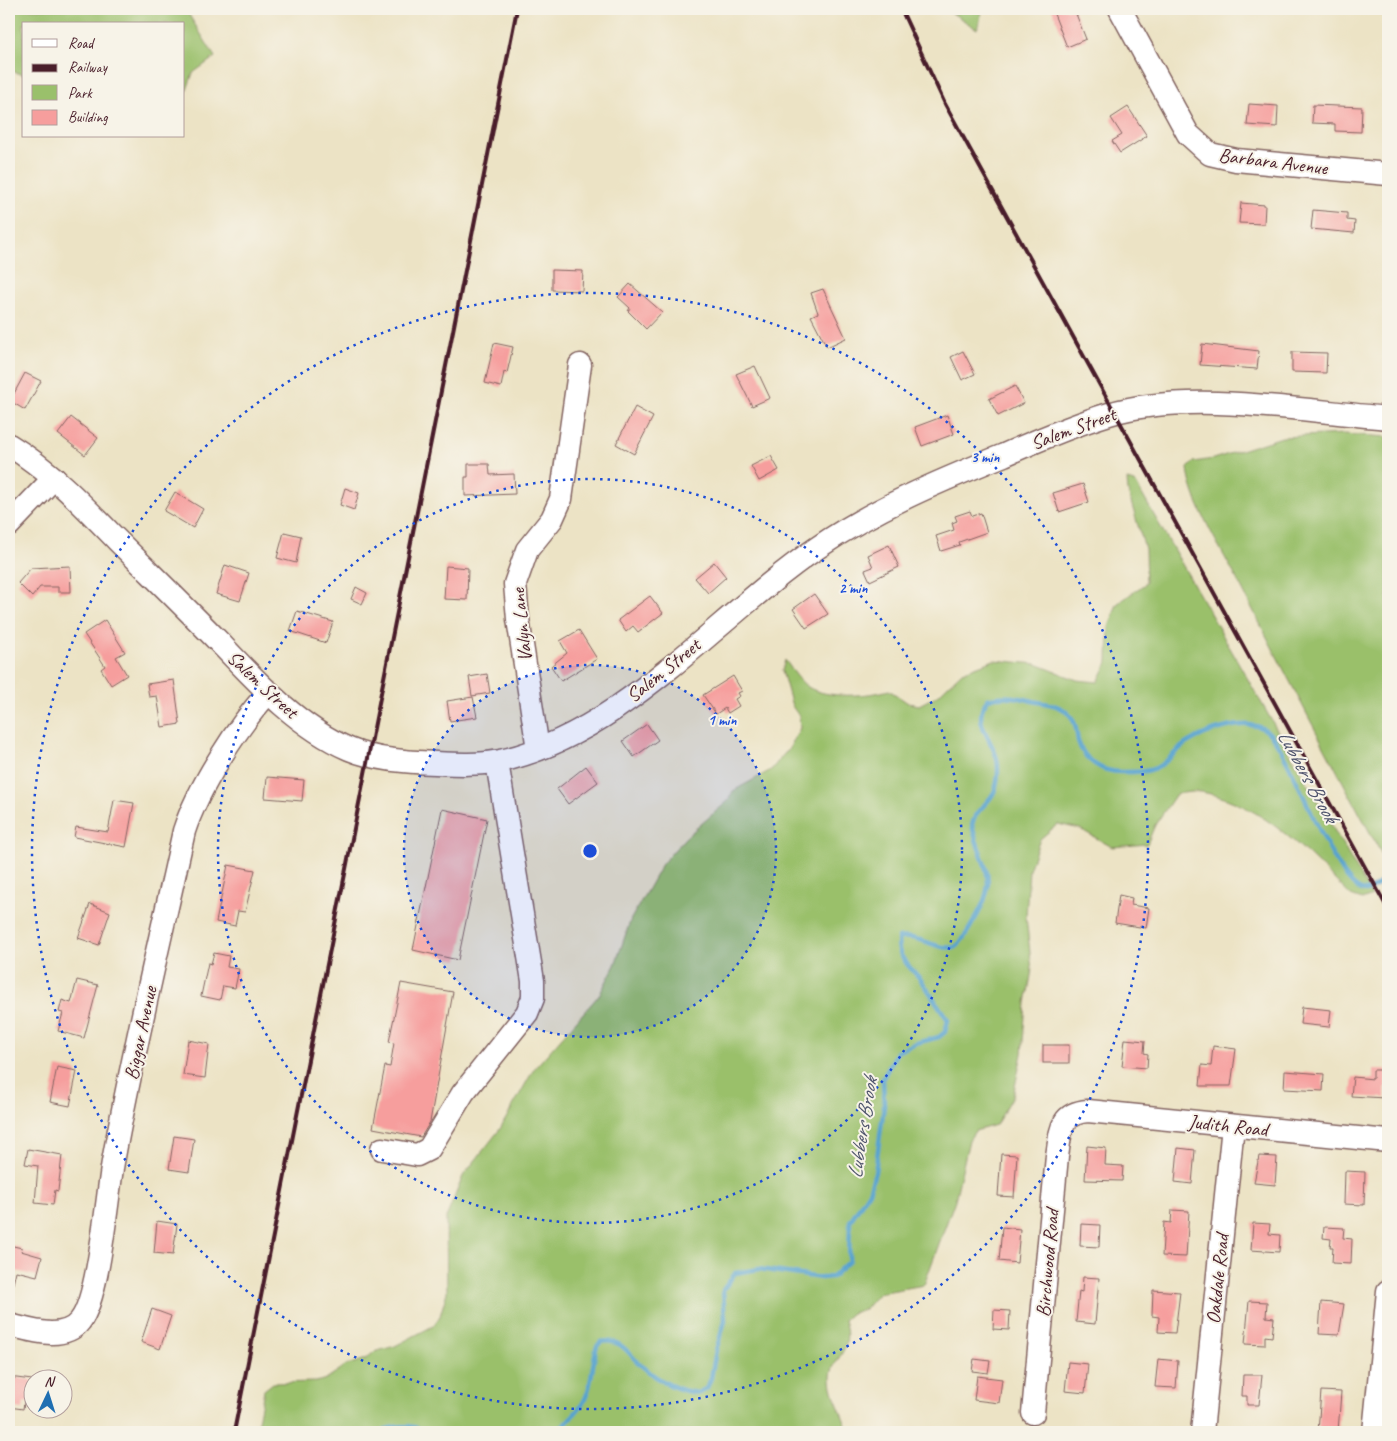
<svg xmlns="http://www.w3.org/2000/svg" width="1397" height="1441" viewBox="0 0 1397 1441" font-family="Caveat,sans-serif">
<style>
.green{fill:#9ac06b;stroke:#72704b}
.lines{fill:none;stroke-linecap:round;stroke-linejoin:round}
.stream{stroke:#56a3cf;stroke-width:4.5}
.building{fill:#f69e9d}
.minor-casing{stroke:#836461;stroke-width:25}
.minor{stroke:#fff;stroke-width:22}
.rail{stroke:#4a1f2b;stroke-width:4}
.ring{fill:none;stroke:#1d4ed8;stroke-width:2.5;stroke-dasharray:2.5 5}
.labels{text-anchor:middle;stroke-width:4;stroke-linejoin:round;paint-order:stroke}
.street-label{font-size:20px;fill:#4a1f2b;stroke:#f7f3e8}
.water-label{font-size:21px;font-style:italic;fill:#4f546d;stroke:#f7f3e8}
.centre{fill:#1d4ed8;stroke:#f7f3e8;stroke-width:2.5}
.ring-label{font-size:15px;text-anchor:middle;font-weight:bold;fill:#1d4ed8;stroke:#f7f3e8;stroke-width:4;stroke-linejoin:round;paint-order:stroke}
</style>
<rect width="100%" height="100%" fill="#f7f3e8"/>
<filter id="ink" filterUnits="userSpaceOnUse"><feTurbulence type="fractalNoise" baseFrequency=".02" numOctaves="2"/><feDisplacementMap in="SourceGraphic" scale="10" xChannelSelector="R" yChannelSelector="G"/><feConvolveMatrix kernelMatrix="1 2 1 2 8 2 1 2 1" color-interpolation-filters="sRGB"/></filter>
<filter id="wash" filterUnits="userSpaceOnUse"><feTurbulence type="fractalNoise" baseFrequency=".0096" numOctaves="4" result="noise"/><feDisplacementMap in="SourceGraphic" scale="20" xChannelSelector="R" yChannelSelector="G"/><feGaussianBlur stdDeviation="1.12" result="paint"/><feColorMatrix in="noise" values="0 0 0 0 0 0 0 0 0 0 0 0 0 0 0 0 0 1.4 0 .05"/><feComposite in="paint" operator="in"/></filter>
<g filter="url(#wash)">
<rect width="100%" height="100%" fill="#ece3c5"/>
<g class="green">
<polygon points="9,9 182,9 186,10 215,57 193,73 184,98 184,24 24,24 24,75 9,70"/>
<polygon points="946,9 983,9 977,29"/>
<path d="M1344,434l44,3v429c-51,-94 -101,-189 -150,-285 -16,-30 -48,-81 -50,-113l6,-6 19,-3 69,-22z"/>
<path d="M1127,480l8,2 237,414 -10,4 -11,-4c-43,-42 -87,-92 -149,-104 -8,-1 -18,1 -26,2l-21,31 -8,19 -35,3 -32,-18 -22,-5 -18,15 -11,31 -3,47 6,53 -6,33 -4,51 -9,42 -17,29 -21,6 -6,9 -14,60 -31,85 -45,8 -14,16 -13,4 -8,7c11,34 -14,38 -13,59 0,15 13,37 17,53h-592l8,-42 9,-7 43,-1 10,-3 19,-13 21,-7 8,-7 21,-6 38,-20 7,-10 7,-24 -1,-74 17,-42 37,-47 34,-60 66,-75 15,-29 16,-46 31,-55 23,-26 43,-37 5,-10 38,-21 19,-23 10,-19 -1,-12 -7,-10 -10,-35 3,-11c7,9 14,21 23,27 18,12 62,9 81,3l19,13 11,2 19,-10 24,-23 32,-12 42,4 41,16 21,2 10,-20 1,-35 8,-23 29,-21 -1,-34 -17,-57z"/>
</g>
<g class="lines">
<g class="stream">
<path d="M379,1432c16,-7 33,-8 49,0"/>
<path d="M558,1432c8,-12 21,-19 27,-33 8,-17 7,-36 12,-53l4,-4c20,-5 28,13 41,24 16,14 35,25 56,27l9,-5 4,-10 5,-28 9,-29 -2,-31 12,-17 24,-4 62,9 11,-1 17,-16 1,-40 19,-29 6,-20 9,-66 -1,-28 14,-26 19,-9 23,-6 6,-5 3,-12c-8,-12 -16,-24 -24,-36 -9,-14 -30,-26 -25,-46 20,-4 38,13 56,9 9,-6 13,-17 19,-26 27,-45 8,-52 -2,-96 3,-15 14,-19 21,-31 5,-8 6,-26 4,-35 -5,-21 -27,-38 -9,-60 12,-4 29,-2 41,1 14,4 29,3 39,13 8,8 8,17 10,28 6,20 24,32 46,31 8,0 19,0 26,-2 16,-4 24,-19 37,-27 18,-11 63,-28 81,-11 25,22 67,160 98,159 8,-1 15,-10 22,-14"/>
</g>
</g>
<g id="blocks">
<g class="building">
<polygon points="1052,9 1074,9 1086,39 1067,47"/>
<polygon points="1249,104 1278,106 1277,127 1247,125"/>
<polygon points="1313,105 1362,107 1361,132 1335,131 1335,124 1312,123"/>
<polygon points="1128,107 1147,136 1120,153 1112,141 1122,135 1111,118"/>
<polygon points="1241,203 1265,205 1264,224 1239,223"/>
<polygon points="1313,210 1347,213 1347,220 1355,221 1354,233 1311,229"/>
<polygon points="552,270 583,271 582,291 552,290"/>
<polygon points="630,284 662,312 646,329 628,311 630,308 618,297"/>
<polygon points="823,289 846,338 827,347 811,316 818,313 811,293"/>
<polygon points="494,343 513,347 507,373 504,372 501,387 485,383"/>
<polygon points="1202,344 1259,351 1257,369 1200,365"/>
<polygon points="963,351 975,374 962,380 951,357"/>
<polygon points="1292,352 1327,353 1326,373 1292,372"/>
<polygon points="755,366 770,398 752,406 736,374"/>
<polygon points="25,373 41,381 25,410 10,401"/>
<polygon points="1015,386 1024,403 998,416 989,399"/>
<polygon points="635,407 653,417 634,454 616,444"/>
<polygon points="947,415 954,434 922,446 915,427"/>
<polygon points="71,417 98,438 85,455 58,434"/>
<polygon points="771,456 779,470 759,481 751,466"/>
<polygon points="468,464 489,464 490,475 514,474 515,494 465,496 465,477 468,477"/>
<polygon points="1083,484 1089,502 1059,512 1053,493"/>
<polygon points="345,488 359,493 354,510 340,505"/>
<polygon points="175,492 203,509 193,528 164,511"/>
<polygon points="970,511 972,516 981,513 987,532 959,542 960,545 941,551 936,536 954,530 952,523 957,521 955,516"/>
<polygon points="284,532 301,536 296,563 277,558"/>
<polygon points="889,545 899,567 870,581 865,570 873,567 868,555"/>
<polygon points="714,562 726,577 708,593 695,578"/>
<polygon points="225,565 249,573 240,601 216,594"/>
<polygon points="70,566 71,592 58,592 58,587 40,587 32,597 18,583 31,568"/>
<polygon points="446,566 468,568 467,600 444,599"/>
<polygon points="356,587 367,593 362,604 351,599"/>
<polygon points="814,594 828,614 806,628 793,609"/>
<polygon points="650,596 663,613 638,632 633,626 626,632 618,620"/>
<polygon points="297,611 333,622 326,643 290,631"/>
<polygon points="105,620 125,652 116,657 127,675 111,685 101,669 105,666 84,634"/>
<polygon points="579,630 597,659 561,681 551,666 567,653 560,641"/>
<polygon points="487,674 490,693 472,696 469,677"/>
<polygon points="733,676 742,691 738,693 740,696 735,699 739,706 728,713 725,708 716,714 703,695"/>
<polygon points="174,680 180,724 162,727 157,696 149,697 147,684"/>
<polygon points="473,697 477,717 450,721 447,701"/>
<polygon points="647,724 658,740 634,757 623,741"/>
<polygon points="586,766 598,782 568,804 557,789"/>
<polygon points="267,777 304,780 302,801 265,798"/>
<polygon points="114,800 134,803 126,847 74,837 76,827 108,832"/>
<polygon points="442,809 487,819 458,960 413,950"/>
<polygon points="228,865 255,870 245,912 238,911 235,926 216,922"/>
<polygon points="1119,895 1132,898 1131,905 1149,908 1146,928 1115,923"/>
<polygon points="90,904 110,912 99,945 78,938"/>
<polygon points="214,953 229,956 227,967 239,969 235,988 223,986 220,1000 201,996 208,963 211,964"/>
<polygon points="77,980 98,985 84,1038 58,1031 63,1013 59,1012 62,1000 71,1003"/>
<polygon points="401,983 453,992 430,1122 421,1137 373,1128 385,1066 390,1067 394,1043 389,1042"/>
<polygon points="1302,1007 1331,1010 1329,1027 1300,1024"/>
<polygon points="1125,1039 1145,1041 1144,1053 1148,1054 1147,1068 1122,1066"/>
<polygon points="188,1040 209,1044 205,1078 183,1075"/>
<rect x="1043" y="1045" width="26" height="18"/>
<polygon points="1213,1046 1236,1049 1231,1086 1200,1086 1202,1065 1211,1066"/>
<polygon points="57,1067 77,1071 70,1106 50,1102"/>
<polygon points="1373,1070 1386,1070 1385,1098 1351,1096 1353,1077 1373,1079"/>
<polygon points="1285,1071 1324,1074 1323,1091 1284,1089"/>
<polygon points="174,1136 194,1139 189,1172 169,1169"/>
<polygon points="1087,1146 1106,1148 1105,1165 1123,1166 1122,1181 1085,1180"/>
<polygon points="1178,1148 1195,1150 1192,1184 1175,1182"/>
<polygon points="28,1149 62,1155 58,1191 55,1190 53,1205 35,1203 38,1166 25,1164"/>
<polygon points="1001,1154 1017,1155 1014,1197 998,1196"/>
<polygon points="1259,1156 1277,1157 1275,1185 1254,1183"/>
<polygon points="1345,1171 1365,1172 1364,1205 1344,1204"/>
<polygon points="1172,1210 1189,1211 1186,1257 1162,1256 1164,1222 1171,1223"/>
<polygon points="157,1221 177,1224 173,1255 154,1253"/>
<polygon points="1253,1223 1270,1224 1269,1234 1280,1235 1279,1252 1251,1250"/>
<polygon points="1081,1224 1100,1225 1099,1247 1080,1246"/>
<polygon points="1002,1227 1020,1229 1017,1263 999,1261"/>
<polygon points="1324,1227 1344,1228 1343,1238 1352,1239 1351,1264 1332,1263 1333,1247 1330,1247 1331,1239 1323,1238"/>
<polygon points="9,1245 22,1248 21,1251 42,1257 37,1276 16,1271 13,1284 9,1283"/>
<polygon points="1083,1277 1099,1278 1095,1324 1076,1322 1079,1291 1082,1292"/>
<polygon points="1153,1290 1180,1292 1175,1333 1158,1332 1159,1317 1152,1316"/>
<polygon points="1249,1301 1267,1302 1266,1317 1274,1318 1272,1337 1265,1336 1265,1345 1245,1344"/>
<polygon points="1321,1302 1344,1304 1339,1335 1319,1334"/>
<polygon points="152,1309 171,1316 160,1349 141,1342"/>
<polygon points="994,1310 1010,1311 1009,1330 993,1329"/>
<polygon points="974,1359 990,1361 988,1373 972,1371"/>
<polygon points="1158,1359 1178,1361 1176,1388 1155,1387"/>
<polygon points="1068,1362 1088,1364 1085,1393 1065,1391"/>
<polygon points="1243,1375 1262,1375 1259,1405 1247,1405 1247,1396 1242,1396"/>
<polygon points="977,1376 1002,1379 999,1403 974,1400"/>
<polygon points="9,1377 32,1380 32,1403 24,1402 23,1409 9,1407"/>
<polygon points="1321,1391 1341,1392 1338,1432 1318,1432"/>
</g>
</g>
</g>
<g filter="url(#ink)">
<use href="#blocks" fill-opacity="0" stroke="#836461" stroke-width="1"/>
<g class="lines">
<g class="minor-casing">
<g id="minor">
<polyline points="1120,9 1188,134 1210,154 1236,160 1388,174"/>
<path d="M9,445c41,25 75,61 108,95 34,34 69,68 102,102 38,40 79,85 130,107 26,11 59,13 87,14 21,1 43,2 64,-2 123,-27 216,-144 317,-213 58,-40 123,-67 187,-93 34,-15 69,-30 105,-41 79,-24 196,-3 279,4"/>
<polyline points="9,525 54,478"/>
<polyline points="538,749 518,619 515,584 527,550 552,519 561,499 580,365"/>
<polyline points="382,1149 417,1155 429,1149 463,1093 527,1013 533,998 533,981 497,762"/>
<path d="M9,1325c21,5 55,17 71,-4 19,-23 27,-125 33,-159 20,-111 47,-221 71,-331 14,-43 54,-106 85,-139"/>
<path d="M1033,1413l24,-257c4,-24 2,-43 31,-45l300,30"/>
<polyline points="1202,1432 1233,1126"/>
<polyline points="1374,1432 1388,1291"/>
</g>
</g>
<use href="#minor" class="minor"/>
<g class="rail">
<polyline points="901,9 945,104 1388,909"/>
<polyline points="234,1432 517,9"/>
</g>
</g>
</g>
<circle cx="590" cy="851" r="186" fill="#1d4ed8" fill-opacity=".12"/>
<g class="ring">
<circle cx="590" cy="851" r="186"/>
<circle cx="590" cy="851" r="372"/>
<circle cx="590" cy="851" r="558"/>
</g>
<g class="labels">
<g class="street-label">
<text transform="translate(1273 161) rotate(7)" y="7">Barbara Avenue</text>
<text transform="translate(1073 428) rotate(-20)" y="7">Salem Street</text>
<text transform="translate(521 625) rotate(-96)" y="7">Valyn Lane</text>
<text transform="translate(663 670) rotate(-39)" y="7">Salem Street</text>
<text transform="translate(263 684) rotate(43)" y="7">Salem Street</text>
<text transform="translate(140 1033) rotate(-78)" y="7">Biggar Avenue</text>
<text transform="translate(1228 1125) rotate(6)" y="7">Judith Road</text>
<text transform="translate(1047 1263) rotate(-85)" y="7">Birchwood Road</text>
<text transform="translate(1217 1279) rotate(-84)" y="7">Oakdale Road</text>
</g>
<g class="water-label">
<text transform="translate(1308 776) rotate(61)" y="7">Lubbers Brook</text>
<text transform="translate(862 1128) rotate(-81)" y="7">Lubbers Brook</text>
</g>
</g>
<circle cx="590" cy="851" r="8" class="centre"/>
<g class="ring-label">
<text x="985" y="462">3 min</text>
<text x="853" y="593">2 min</text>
<text x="722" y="725">1 min</text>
</g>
<rect width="1397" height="1441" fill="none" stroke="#f7f3e8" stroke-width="30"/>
<rect x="22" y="22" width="162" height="115" fill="#f7f3e8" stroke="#b29e9c"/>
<rect x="32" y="39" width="25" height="8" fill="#ffffff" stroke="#b29e9c"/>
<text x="68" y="48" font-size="15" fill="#4a1f2b">Road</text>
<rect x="32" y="64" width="25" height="8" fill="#4a1f2b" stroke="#b29e9c"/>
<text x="68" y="72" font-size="15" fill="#4a1f2b">Railway</text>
<rect x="32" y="85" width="25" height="15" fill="#9ac06b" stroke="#b29e9c"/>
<text x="68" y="98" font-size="15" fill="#4a1f2b">Park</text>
<rect x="32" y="110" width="25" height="15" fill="#f69e9d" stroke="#b29e9c"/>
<text x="68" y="122" font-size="15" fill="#4a1f2b">Building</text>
<g transform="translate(48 1394) rotate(4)"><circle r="24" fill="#f7f3e8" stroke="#b29e9c"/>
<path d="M0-4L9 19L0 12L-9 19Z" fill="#1f6fb2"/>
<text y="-8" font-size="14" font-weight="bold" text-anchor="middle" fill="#4a1f2b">N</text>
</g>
</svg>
